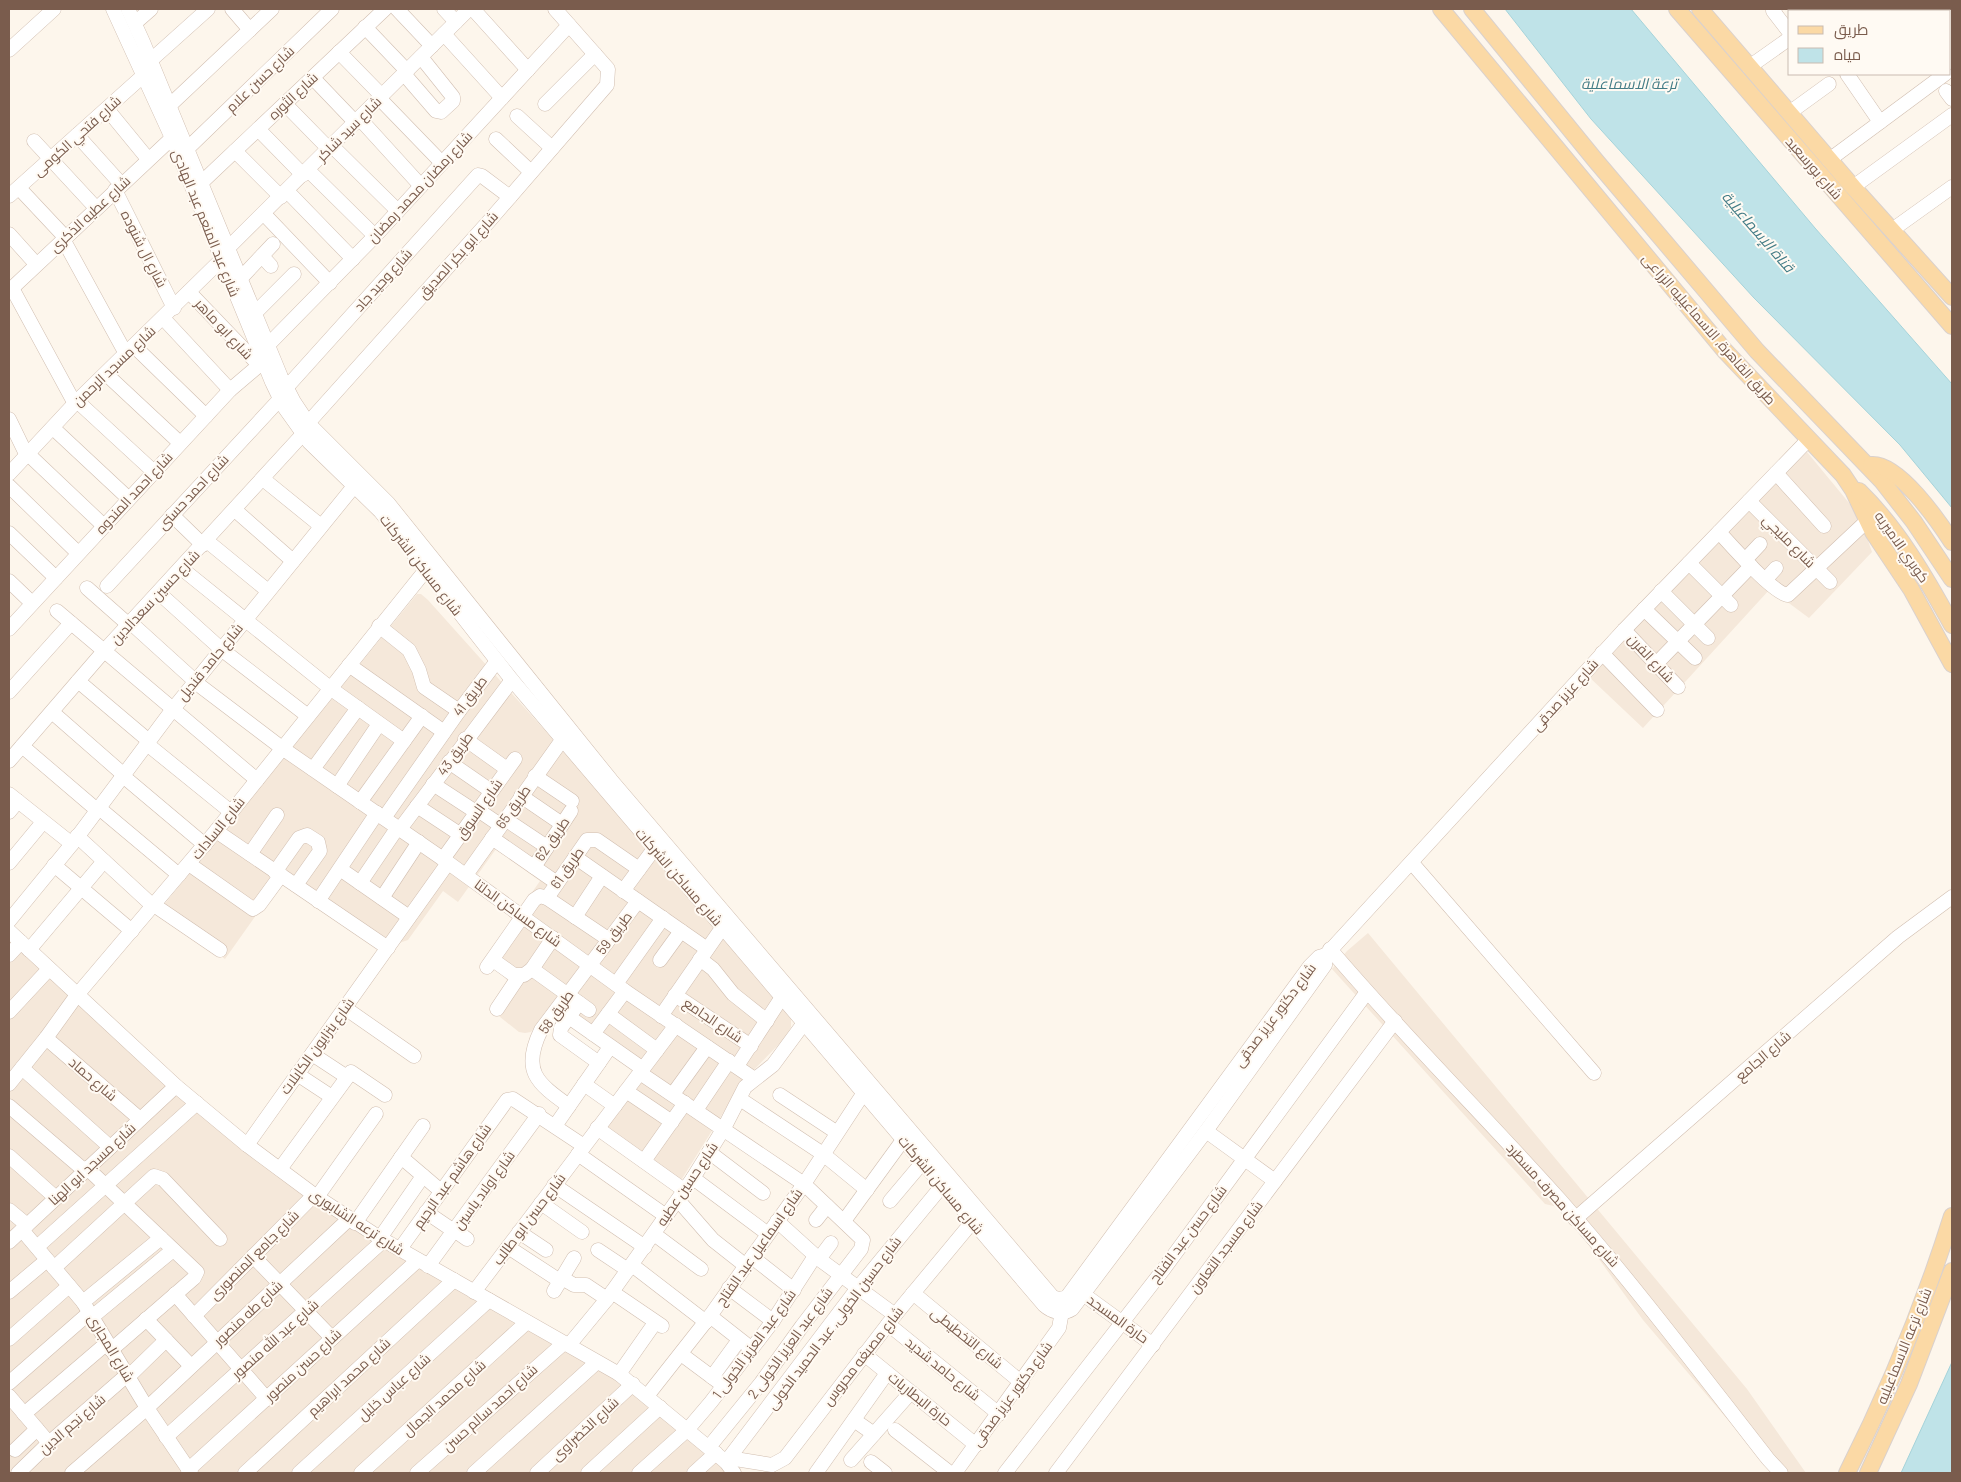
<svg xmlns="http://www.w3.org/2000/svg" width="1961" height="1482" viewBox="0 0 1961 1482" font-family="Barlow,Cairo,sans-serif">
<style>
.residential{fill:#f5e8da}
.water{fill:#bfe3e8;stroke:#a5d3da}
.lines{fill:none;stroke-linecap:round;stroke-linejoin:round}
.minor-casing{stroke:#d1beb0;stroke-width:15}
.major-casing{stroke:#dad1cd;stroke-width:18}
.minor{stroke:#fff;stroke-width:14}
.major{stroke:#fbd9a5;stroke-width:16}
.labels{text-anchor:middle;stroke-width:4;stroke-linejoin:round;paint-order:stroke}
.street-label{font-size:14px;fill:#7a5c4d;stroke:#fffaf3}
.water-label{font-size:15px;font-style:italic;fill:#437c86;stroke:#fffaf3}
</style>
<rect width="100%" height="100%" fill="#fdf6ec"/>
<g class="residential">
<polygon points="1807,452 1859,515 1872,552 1809,618 1770,589 1643,728 1588,676"/>
<polygon points="417,594 421,594 428,600 610,803 791,1019 791,1027 785,1038 743,1081 675,1190 598,1137 643,1066 555,1006 545,1012 531,1032 525,1033 519,1032 495,1013 509,982 502,975 490,952 540,881 496,849 458,902 443,891 408,940 396,944 293,877 276,887 225,959 158,912"/>
<polygon points="9,927 210,1110 326,1201 617,1370 737,1473 9,1473"/>
<polygon points="1368,933 1747,1389 1806,1473 1773,1473 1643,1320 1562,1208 1545,1204 1332,969 1347,951"/>
</g>
<g class="water">
<polygon points="1505,9 1631,9 1815,228 1952,384 1952,508 1900,445 1754,298 1591,119"/>
<polygon points="1952,1362 1952,1473 1901,1473"/>
</g>
<g class="lines">
<g class="minor-casing">
<g id="minor">
<path d="M113,9l59,129 100,244 12,25 25,35 71,69 132,169 532,625c8,7 18,10 28,4l134,-178 119,-166 1,-10"/>
<polyline points="128,9 143,42 281,377 294,402 308,423 388,503 611,780 1057,1302 1061,1317 1059,1328 955,1473"/>
<polyline points="232,9 250,30"/>
<polyline points="397,9 432,46"/>
<polyline points="444,9 456,22"/>
<polyline points="473,9 528,70"/>
<polyline points="1775,9 1773,11 1790,33"/>
<polyline points="1837,11 1841,9"/>
<polyline points="1904,11 1907,9"/>
<polyline points="135,23 151,9"/>
<polyline points="365,27 407,71"/>
<polyline points="444,34 502,98"/>
<polyline points="9,50 54,9"/>
<polyline points="339,52 382,96"/>
<polyline points="150,61 208,9"/>
<polyline points="1749,67 1790,38"/>
<polyline points="404,74 436,111 441,112 453,101 453,97 421,57"/>
<polyline points="1847,74 1880,122"/>
<polyline points="313,78 356,123"/>
<polyline points="1946,91 1952,99"/>
<polyline points="380,99 442,163"/>
<polyline points="285,104 329,149"/>
<polyline points="545,104 595,54"/>
<polyline points="169,106 272,9"/>
<polyline points="107,109 148,159"/>
<polyline points="1789,113 1829,84"/>
<polyline points="517,116 552,148"/>
<polyline points="360,119 421,186"/>
<polyline points="258,129 303,175"/>
<polyline points="77,135 121,184"/>
<polyline points="496,139 531,172"/>
<polyline points="34,141 96,208"/>
<polyline points="332,146 398,211"/>
<polyline points="187,149 332,9"/>
<polyline points="235,151 281,197"/>
<polyline points="1829,160 1945,74"/>
<polyline points="308,170 375,236"/>
<polyline points="201,183 385,9"/>
<polyline points="1853,187 1952,115"/>
<polyline points="19,188 65,237"/>
<polyline points="115,190 174,308"/>
<polyline points="287,191 353,259"/>
<polyline points="9,196 144,75"/>
<polyline points="264,214 330,283"/>
<polyline points="1892,230 1952,187"/>
<polyline points="9,234 36,264"/>
<polyline points="63,239 126,354"/>
<polyline points="228,248 469,9"/>
<polyline points="262,256 271,266"/>
<polyline points="240,279 273,244"/>
<polyline points="12,288 75,404"/>
<polyline points="9,291 172,138"/>
<polyline points="189,292 259,365"/>
<polyline points="255,313 294,274"/>
<polyline points="163,318 230,390"/>
<polyline points="268,345 375,236 569,25"/>
<polyline points="134,346 206,416"/>
<polyline points="106,374 180,443"/>
<polyline points="286,388 478,175 482,176 510,197"/>
<polyline points="77,401 153,471"/>
<polyline points="9,419 27,456"/>
<polyline points="308,423 490,220 607,85 608,69 555,9"/>
<polyline points="53,428 128,498"/>
<polyline points="28,454 104,526"/>
<polyline points="1776,473 1824,526"/>
<polyline points="9,474 77,401 221,260"/>
<polyline points="263,479 321,526"/>
<polyline points="9,486 78,553"/>
<polyline points="1749,501 1830,582"/>
<polyline points="235,510 293,561"/>
<polyline points="172,515 203,545"/>
<path d="M1719,532c11,12 55,62 69,63l80,-75"/>
<polyline points="9,533 56,578"/>
<polyline points="207,541 268,591"/>
<polyline points="1745,560 1760,544"/>
<polyline points="1689,563 1731,605"/>
<polyline points="181,568 330,688 404,741"/>
<polyline points="1766,579 1776,568"/>
<polyline points="9,581 32,603"/>
<polyline points="107,586 280,399"/>
<polyline points="87,588 129,625"/>
<polyline points="1661,591 1708,638"/>
<polyline points="159,593 221,649 308,716"/>
<polyline points="1644,609 1695,658"/>
<polyline points="57,611 257,780"/>
<polyline points="131,623 195,681"/>
<polyline points="379,626 409,650 419,670 424,687 459,711"/>
<polyline points="9,629 230,390 263,362"/>
<polyline points="1624,630 1678,687"/>
<polyline points="1602,653 1657,710"/>
<polyline points="1656,664 1751,566"/>
<polyline points="349,665 444,732"/>
<polyline points="78,681 149,741"/>
<polyline points="195,682 282,748 443,859 625,991 753,1078"/>
<polyline points="9,692 71,623"/>
<polyline points="52,712 124,775"/>
<polyline points="465,739 507,769"/>
<polyline points="147,744 231,812"/>
<polyline points="22,746 97,810"/>
<polyline points="9,761 104,651 303,434"/>
<polyline points="449,762 491,791"/>
<polyline points="313,769 358,708"/>
<polyline points="123,776 205,845"/>
<polyline points="535,776 572,801"/>
<polyline points="433,784 476,812"/>
<polyline points="337,786 379,724"/>
<polyline points="9,794 72,844"/>
<polyline points="521,796 562,824"/>
<polyline points="360,802 422,716"/>
<polyline points="417,806 461,835"/>
<polyline points="99,808 179,875"/>
<polyline points="478,810 500,825"/>
<polyline points="9,812 18,801"/>
<polyline points="384,818 459,711 497,661"/>
<polyline points="505,819 547,847"/>
<polyline points="400,829 512,680"/>
<polyline points="216,831 388,948"/>
<polyline points="77,836 153,906"/>
<polyline points="492,838 557,883"/>
<polyline points="250,854 277,815"/>
<polyline points="575,857 707,949"/>
<polyline points="443,859 515,759"/>
<polyline points="9,863 43,822"/>
<polyline points="1412,863 1594,1073"/>
<polyline points="189,864 253,909 259,905 281,875"/>
<polyline points="54,865 132,931"/>
<polyline points="534,867 571,811"/>
<polyline points="340,869 409,917"/>
<polyline points="275,872 299,838 307,835 318,842 320,851 296,885"/>
<polyline points="466,875 562,740"/>
<polyline points="360,883 398,827"/>
<polyline points="623,891 654,849"/>
<polyline points="382,898 419,842"/>
<polyline points="547,898 587,840 597,840 639,869"/>
<polyline points="318,901 377,813"/>
<polyline points="154,905 220,950"/>
<polyline points="575,917 602,876"/>
<polyline points="9,921 72,844 173,709 355,485"/>
<polyline points="9,931 176,1086 247,1145 317,1197 380,1238 619,1374 726,1462 734,1473"/>
<path d="M1330,949c73,86 154,166 230,251 73,83 140,172 208,259l13,14"/>
<polyline points="29,950 104,861"/>
<polyline points="9,955 21,942"/>
<polyline points="1326,955 1624,630 1808,440"/>
<polyline points="700,959 713,969 733,994 767,1021"/>
<polyline points="493,960 514,975 524,975 532,969 553,938"/>
<polyline points="660,960 681,931"/>
<polyline points="487,967 534,900 540,896 547,898 608,939"/>
<polyline points="532,969 589,1010"/>
<polyline points="616,984 663,918"/>
<polyline points="675,995 751,1046"/>
<polyline points="579,1003 561,1028 560,1035 599,1063"/>
<polyline points="345,1008 414,1056"/>
<polyline points="497,1009 519,976"/>
<polyline points="9,1012 49,969"/>
<polyline points="608,1014 657,1050"/>
<polyline points="661,1016 722,928"/>
<polyline points="569,1017 643,1069"/>
<polyline points="593,1034 625,991"/>
<polyline points="46,1038 140,1119"/>
<polyline points="312,1054 347,1077"/>
<polyline points="737,1066 782,997"/>
<polyline points="22,1068 110,1147"/>
<polyline points="640,1073 804,1184 863,1240 861,1249 802,1326 761,1383 709,1447"/>
<polyline points="297,1074 332,1097"/>
<polyline points="9,1084 46,1038 77,995 216,831 425,571"/>
<polyline points="584,1084 615,1106"/>
<polyline points="626,1091 672,1122"/>
<polyline points="673,1094 707,1047"/>
<polyline points="780,1095 836,1132"/>
<polyline points="740,1099 823,1154 867,1190"/>
<polyline points="9,1106 85,1171"/>
<path d="M569,1106c-32,-23 -48,-35 -28,-76l97,-129"/>
<polyline points="696,1110 729,1061"/>
<polyline points="555,1126 610,1047"/>
<polyline points="597,1128 684,1190"/>
<polyline points="1206,1131 1275,1181"/>
<polyline points="247,1145 448,863"/>
<polyline points="709,1152 763,1193"/>
<polyline points="578,1154 666,1216"/>
<polyline points="9,1156 56,1198"/>
<polyline points="401,1157 441,1191"/>
<polyline points="644,1161 685,1103"/>
<polyline points="87,1168 197,1272 194,1278 111,1350"/>
<polyline points="280,1169 351,1072 385,1095"/>
<polyline points="693,1178 768,1234"/>
<polyline points="554,1185 645,1247"/>
<polyline points="317,1197 376,1114"/>
<polyline points="678,1200 713,1240 746,1266"/>
<polyline points="890,1201 922,1163"/>
<polyline points="541,1203 582,1232"/>
<polyline points="9,1210 27,1225"/>
<polyline points="426,1212 454,1231"/>
<polyline points="1575,1219 1898,937 1952,897"/>
<polyline points="816,1220 827,1206"/>
<polyline points="777,1221 819,1259 895,1315"/>
<polyline points="844,1221 903,1140"/>
<polyline points="355,1223 423,1126"/>
<polyline points="22,1230 83,1302 147,1408 191,1473"/>
<polyline points="454,1230 467,1239"/>
<polyline points="519,1232 546,1250"/>
<polyline points="654,1234 701,1269"/>
<polyline points="380,1238 423,1176"/>
<polyline points="9,1242 176,1086"/>
<polyline points="37,1247 197,1103"/>
<polyline points="508,1247 560,1281"/>
<polyline points="400,1249 507,1100 513,1099 584,1146"/>
<polyline points="598,1250 628,1270"/>
<polyline points="253,1256 332,1338"/>
<polyline points="752,1257 794,1290"/>
<polyline points="819,1259 831,1243"/>
<polyline points="632,1265 706,1322"/>
<polyline points="428,1266 539,1114"/>
<polyline points="54,1268 154,1176 163,1179 220,1239"/>
<polyline points="562,1278 574,1285 586,1285 607,1299"/>
<polyline points="729,1288 773,1321"/>
<polyline points="554,1291 574,1258"/>
<polyline points="9,1292 47,1260"/>
<polyline points="474,1292 676,1025"/>
<polyline points="612,1292 662,1326"/>
<polyline points="913,1293 1022,1383"/>
<polyline points="175,1294 267,1399"/>
<polyline points="1083,1294 1153,1345"/>
<polyline points="1054,1298 1061,1299 1067,1297 1310,966 1319,957 1326,955"/>
<polyline points="83,1302 161,1238"/>
<polyline points="194,1316 314,1195"/>
<polyline points="710,1316 752,1349"/>
<polyline points="92,1317 173,1250"/>
<polyline points="146,1319 191,1366"/>
<polyline points="888,1324 999,1414"/>
<polyline points="9,1339 69,1286"/>
<polyline points="569,1345 607,1299 693,1178 724,1128 745,1087 773,1065 804,1023"/>
<polyline points="681,1354 724,1386"/>
<polyline points="864,1354 976,1445"/>
<polyline points="619,1374 652,1327"/>
<polyline points="128,1377 166,1340"/>
<polyline points="712,1377 739,1340"/>
<polyline points="9,1383 89,1313"/>
<polyline points="9,1396 49,1443"/>
<polyline points="647,1396 710,1316 804,1184 863,1094"/>
<polyline points="24,1414 107,1343"/>
<polyline points="854,1420 874,1434"/>
<polyline points="895,1430 950,1473"/>
<polyline points="166,1437 384,1240"/>
<polyline points="15,1450 37,1429"/>
<polyline points="729,1458 772,1465 785,1458 895,1315 978,1215"/>
<polyline points="851,1460 911,1392"/>
<polyline points="726,1462 857,1289 942,1186"/>
<polyline points="871,1462 885,1473"/>
<polyline points="188,1470 418,1260"/>
<polyline points="18,1473 49,1443 127,1375"/>
<polyline points="72,1473 147,1408 349,1219"/>
<polyline points="245,1473 454,1280"/>
<polyline points="299,1473 489,1300"/>
<polyline points="361,1473 527,1322"/>
<polyline points="417,1473 564,1343"/>
<polyline points="474,1473 597,1362"/>
<polyline points="537,1473 633,1384"/>
<polyline points="588,1473 660,1407"/>
<polyline points="639,1473 688,1429 711,1402 773,1321 815,1256"/>
<polyline points="694,1473 716,1453"/>
<polyline points="816,1473 887,1373"/>
<polyline points="1005,1473 1163,1270 1367,992"/>
<polyline points="1056,1473 1395,1021"/>
</g>
</g>
<g class="major-casing">
<g id="major">
<polyline points="1441,9 1725,351 1843,475 1853,490 1873,532 1911,589 1952,664"/>
<polyline points="1472,9 1596,161 1757,351 1882,481 1914,522 1952,579"/>
<polyline points="1677,9 1952,326"/>
<polyline points="1700,9 1853,187 1952,297"/>
<path d="M1871,465c27,-3 68,57 81,77"/>
<path d="M1859,491c39,38 67,87 93,134"/>
<path d="M1847,1473c42,-83 77,-168 105,-257"/>
<polyline points="1868,1473 1909,1384 1952,1271"/>
</g>
</g>
<use href="#minor" class="minor"/>
<use href="#major" class="major"/>
</g>
<g class="labels">
<g class="street-label">
<text transform="translate(260 79) rotate(-44)" y="5">شارع حسن علام</text>
<text transform="translate(293 96) rotate(-43)" y="5">شارع الثوره</text>
<text transform="translate(349 129) rotate(-45)" y="5">شارع سيد شاكر</text>
<text transform="translate(77 136) rotate(-42)" y="5">شارع فتحي الكومى</text>
<text transform="translate(1814 168) rotate(49)" y="5">شارع بورسعيد</text>
<text transform="translate(420 187) rotate(-47)" y="5">شارع رمضان محمد رمضان</text>
<text transform="translate(90 214) rotate(-43)" y="5">شارع عطيه الذكرى</text>
<text transform="translate(206 223) rotate(68)" y="5">شارع عبد المنعم عبد الهادى</text>
<text transform="translate(144 249) rotate(63)" y="5">شارع ال شنوده</text>
<text transform="translate(458 255) rotate(-48)" y="5">شارع ابو بكر الصديق</text>
<text transform="translate(383 280) rotate(-48)" y="5">شارع وحيد جاد</text>
<text transform="translate(224 329) rotate(47)" y="5">شارع ابو ماهر</text>
<text transform="translate(1709 329) rotate(49)" y="5">طريق القاهرة, الاسماعيليه الزراعى</text>
<text transform="translate(114 366) rotate(-44)" y="5">شارع مسجد الرحمن</text>
<text transform="translate(193 492) rotate(-47)" y="5">شارع احمد حسنى</text>
<text transform="translate(134 493) rotate(-47)" y="5">شارع احمد المندوه</text>
<text transform="translate(1789 541) rotate(45)" y="5">شارع مليجي</text>
<text transform="translate(1902 547) rotate(55)" y="5">كوبري الاميريه</text>
<text transform="translate(421 565) rotate(52)" y="5">شارع مساكن الشركات</text>
<text transform="translate(155 597) rotate(-47)" y="5">شارع حسين سعدالدين</text>
<text transform="translate(1651 658) rotate(47)" y="5">شارع الفرن</text>
<text transform="translate(210 662) rotate(-51)" y="5">شارع حامد قنديل</text>
<text transform="translate(1565 695) rotate(-48)" y="5">شارع عزيز صدقى</text>
<text transform="translate(470 696) rotate(-53)" y="5">طريق 41</text>
<text transform="translate(455 754) rotate(-54)" y="5">طريق 43</text>
<text transform="translate(513 807) rotate(-55)" y="5">طريق 65</text>
<text transform="translate(479 809) rotate(-55)" y="5">شارع السوق</text>
<text transform="translate(218 828) rotate(-51)" y="5">شارع السادات</text>
<text transform="translate(552 839) rotate(-56)" y="5">طريق 62</text>
<text transform="translate(567 868) rotate(-55)" y="5">طريق 61</text>
<text transform="translate(679 877) rotate(49)" y="5">شارع مساكن الشركات</text>
<text transform="translate(518 913) rotate(36)" y="5">شارع مساكن الدلتا</text>
<text transform="translate(614 933) rotate(-53)" y="5">طريق 59</text>
<text transform="translate(556 1012) rotate(-55)" y="5">طريق 58</text>
<text transform="translate(1275 1015) rotate(-53)" y="5">شارع دكتور عزيز صدقى</text>
<text transform="translate(713 1020) rotate(34)" y="5">شارع الجامع</text>
<text transform="translate(317 1046) rotate(-54)" y="5">شارع بنزايون الكابلات</text>
<text transform="translate(1763 1056) rotate(-41)" y="5">شارع الجامع</text>
<text transform="translate(93 1079) rotate(41)" y="5">شارع حماد</text>
<text transform="translate(92 1164) rotate(-43)" y="5">شارع مسجد ابو الهنا</text>
<text transform="translate(452 1176) rotate(-55)" y="5">شارع هاشم عبد الرحيم</text>
<text transform="translate(687 1184) rotate(-56)" y="5">شارع حسين عطيه</text>
<text transform="translate(941 1185) rotate(50)" y="5">شارع مساكن الشركات</text>
<text transform="translate(484 1190) rotate(-54)" y="5">شارع اولاد ياسين</text>
<text transform="translate(1563 1205) rotate(48)" y="5">شارع مساكن مصرف مسطرد</text>
<text transform="translate(529 1219) rotate(-53)" y="5">شارع حسن ابو طالب</text>
<text transform="translate(357 1222) rotate(33)" y="5">شارع ترعه الشابورى</text>
<text transform="translate(1188 1234) rotate(-53)" y="5">شارع حسن عبد الفتاح</text>
<text transform="translate(759 1247) rotate(-55)" y="5">شارع اسماعيل عبد الفتاح</text>
<text transform="translate(1226 1247) rotate(-53)" y="5">شارع مسجد التعاون</text>
<text transform="translate(254 1255) rotate(-45)" y="5">شارع جامع المنصورى</text>
<text transform="translate(248 1313) rotate(-43)" y="5">شارع طه منصور</text>
<text transform="translate(1118 1319) rotate(36)" y="5">حارة المسجد</text>
<text transform="translate(834 1323) rotate(-53)" y="5">شارع حسين الخولى, عبد الحميد الخولى</text>
<text transform="translate(967 1338) rotate(39)" y="5">شارع التخطيطى</text>
<text transform="translate(275 1339) rotate(-42)" y="5">شارع عبد الله منصور</text>
<text transform="translate(790 1343) rotate(-54)" y="5">شارع عبد العزيز الخولى 2</text>
<text transform="translate(754 1344) rotate(-54)" y="5">شارع عبد العزيز الخولى 1</text>
<text transform="translate(1904 1346) rotate(-68)" y="5">شارع ترعه الاسماعيليه</text>
<text transform="translate(111 1348) rotate(59)" y="5">شارع المجارى</text>
<text transform="translate(863 1356) rotate(-52)" y="5">شارع مصبغه محروس</text>
<text transform="translate(303 1365) rotate(-43)" y="5">شارع حسن منصور</text>
<text transform="translate(943 1369) rotate(39)" y="5">شارع حامد شديد</text>
<text transform="translate(349 1377) rotate(-43)" y="5">شارع محمد ابراهيم</text>
<text transform="translate(394 1387) rotate(-42)" y="5">شارع عباس خليل</text>
<text transform="translate(1012 1394) rotate(-54)" y="5">شارع دكتور عزيز صدقى</text>
<text transform="translate(444 1398) rotate(-42)" y="5">شارع محمد الجمال</text>
<text transform="translate(920 1399) rotate(39)" y="5">حارة البطاريات</text>
<text transform="translate(490 1408) rotate(-42)" y="5">شارع احمد سالم حسن</text>
<text transform="translate(72 1424) rotate(-41)" y="5">شارع نجم الدين</text>
<text transform="translate(585 1429) rotate(-43)" y="5">شارع الخضراوى</text>
</g>
<g class="water-label">
<text x="1629" y="89">ترعة الاسماعلية</text>
<text transform="translate(1758 232) rotate(49)" y="5">قناة الإسماعيلية</text>
</g>
</g>
<rect width="1961" height="1482" fill="none" stroke="#7a5c4d" stroke-width="20"/>
<rect x="1788" y="10" width="162" height="65" fill="#fffaf3" stroke="#cabbb1"/>
<rect x="1798" y="26" width="25" height="8" fill="#fbd9a5" stroke="#cabbb1"/>
<text x="1834" y="35" font-size="15" fill="#7a5c4d">طريق</text>
<rect x="1798" y="48" width="25" height="15" fill="#bfe3e8" stroke="#cabbb1"/>
<text x="1834" y="60" font-size="15" fill="#7a5c4d">مياه</text>
</svg>
